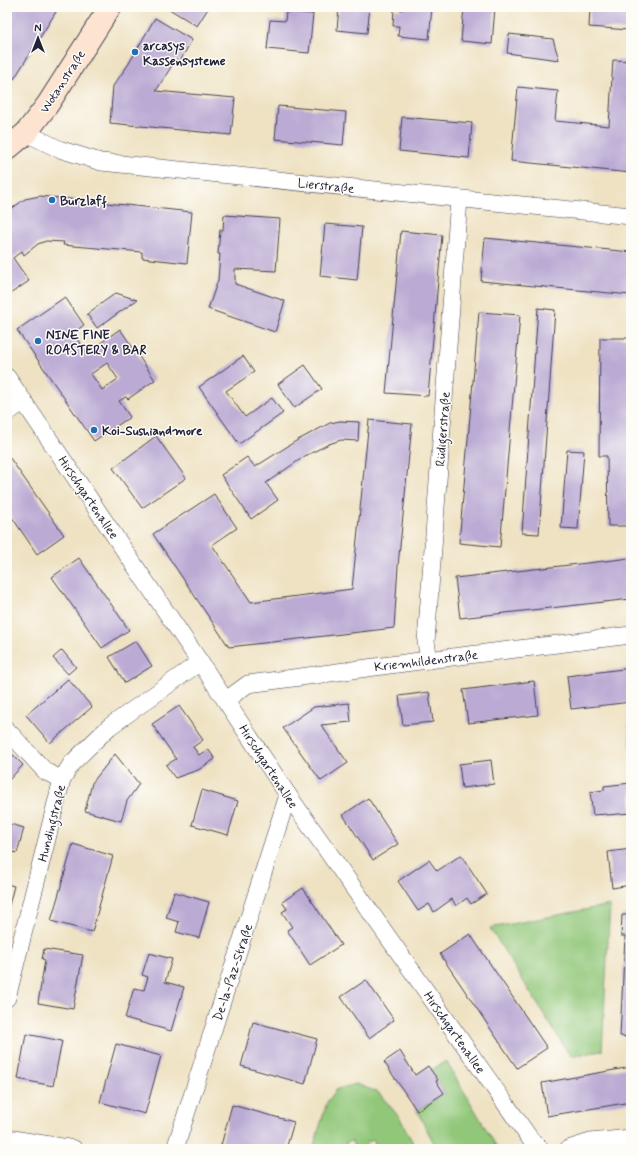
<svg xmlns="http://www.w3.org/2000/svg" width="638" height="1156" viewBox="0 0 638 1156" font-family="Mynerve,sans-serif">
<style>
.green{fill:#91c779;stroke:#5a745a}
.building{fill:#bbabd4;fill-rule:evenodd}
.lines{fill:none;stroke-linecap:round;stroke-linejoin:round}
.minor-casing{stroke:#413f4f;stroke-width:18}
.secondary-casing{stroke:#413f4f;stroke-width:24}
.minor{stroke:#fff;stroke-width:17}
.secondary{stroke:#fde4d1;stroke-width:22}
.poi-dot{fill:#1f6fb2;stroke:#fdfcf7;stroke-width:1.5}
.labels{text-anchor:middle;stroke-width:3;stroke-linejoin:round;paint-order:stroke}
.poi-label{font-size:13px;font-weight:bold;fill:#22223b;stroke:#fdfcf7;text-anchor:start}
.street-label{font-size:13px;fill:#22223b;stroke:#fdfcf7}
</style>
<rect width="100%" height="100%" fill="#fdfcf7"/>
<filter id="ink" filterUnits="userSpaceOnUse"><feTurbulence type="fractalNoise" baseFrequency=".025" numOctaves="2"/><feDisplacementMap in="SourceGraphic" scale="8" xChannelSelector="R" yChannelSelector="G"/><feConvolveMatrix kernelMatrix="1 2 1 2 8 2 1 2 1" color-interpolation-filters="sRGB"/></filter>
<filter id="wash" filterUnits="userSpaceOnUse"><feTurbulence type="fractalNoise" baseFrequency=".012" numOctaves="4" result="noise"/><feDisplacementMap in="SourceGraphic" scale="16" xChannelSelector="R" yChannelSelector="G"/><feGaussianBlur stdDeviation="0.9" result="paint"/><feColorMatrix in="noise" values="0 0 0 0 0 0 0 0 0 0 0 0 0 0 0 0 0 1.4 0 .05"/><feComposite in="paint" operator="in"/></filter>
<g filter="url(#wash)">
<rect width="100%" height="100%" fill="#efe2c3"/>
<g class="green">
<polygon points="610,905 602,1051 570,1056 490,928"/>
<polygon points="446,1061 498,1149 437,1149 417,1111 445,1093 431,1070"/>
<polygon points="356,1084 378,1092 400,1118 416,1149 376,1149 374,1140 367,1142 366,1148 354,1148 352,1141 346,1142 347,1149 313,1149 327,1102 337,1089"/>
</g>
<g id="blocks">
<g class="building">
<polygon points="7,7 59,7 14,79 7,75"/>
<polygon points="166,7 209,7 197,26"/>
<polygon points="339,7 370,7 367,33 337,30"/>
<polygon points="402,7 432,7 429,39 398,36 399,26 393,26 394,9 402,10"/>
<polygon points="464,7 495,7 492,44 461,41"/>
<polygon points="590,7 631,7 631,25 629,25 629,30 589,27"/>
<polygon points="286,12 313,14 309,53 267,49 270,20 285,21"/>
<polygon points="155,18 192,40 180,61 176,59 156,91 235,98 231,135 110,123 113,86 128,65"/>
<polygon points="509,34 553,39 559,60 507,53"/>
<polygon points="613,60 631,61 631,173 511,161 518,87 558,91 555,121 609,126"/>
<polygon points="278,106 346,112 343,145 275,139"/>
<polygon points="402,117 472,123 469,158 399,151"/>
<polygon points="40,196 192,212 187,263 142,258 142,252 63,245 64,242 46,241 38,244 24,255 22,251 13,258 29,281 7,296 7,212 25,199"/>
<polygon points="224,215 280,219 276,271 235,269 235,284 285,301 275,332 208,309 218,280 220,254 218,254 220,230 223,230"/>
<polygon points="325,224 362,227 357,280 320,276"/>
<polygon points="401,231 442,235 428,396 386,393"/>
<polygon points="485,238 631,252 631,295 481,281"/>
<polygon points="116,293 137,300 97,328 87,314"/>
<path d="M65,297l19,28 -11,8 15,22 9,-6 -2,-2 25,-18 35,51 -27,19 -2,-2 -7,4 11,16 -36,24 -77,-111zM107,363l11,16 -16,11 -11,-16z"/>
<polygon points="538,308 555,310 539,534 522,533"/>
<polygon points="479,312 520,315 500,547 459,543"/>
<polygon points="600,338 631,338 631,526 608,526 607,456 599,456"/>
<polygon points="243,356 254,372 226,391 245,417 272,398 283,413 239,444 199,387"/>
<polygon points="305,365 322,389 294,408 278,384"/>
<polygon points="369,420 412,424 398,566 394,628 229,647 153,534 214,494 237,528 212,545 251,602 352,589"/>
<polygon points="340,421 359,422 358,441 341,440 329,444 305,456 266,483 278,500 251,519 221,475 247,457 255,467 296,441 330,423"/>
<polygon points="156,436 186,478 142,508 113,468"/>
<polygon points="567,450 584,451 578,529 561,528"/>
<polygon points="7,454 64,535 37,554 7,510"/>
<polygon points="79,558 129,630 102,648 52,577"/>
<polygon points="631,558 631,599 460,618 455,578"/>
<polygon points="136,641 152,666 125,683 109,657"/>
<polygon points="62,650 76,667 68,674 53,658"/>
<polygon points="631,668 631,702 571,709 567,676"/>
<polygon points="68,679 92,707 50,743 26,715"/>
<polygon points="534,681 538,715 468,723 463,690"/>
<polygon points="429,692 433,722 403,725 399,696"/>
<polygon points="349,703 351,722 321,725 348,763 321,781 283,728 314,707"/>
<polygon points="179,706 203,740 193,747 199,755 208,749 215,759 198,770 175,778 166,765 176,759 152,724"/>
<polygon points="631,723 631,749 630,749 628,724"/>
<polygon points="7,749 23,765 7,782"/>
<polygon points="115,754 139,784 127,801 121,821 85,811 92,783"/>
<polygon points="491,760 494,784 462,788 459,764"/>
<polygon points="631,783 631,813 607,815 607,814 593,815 590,792 604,790 604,786"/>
<polygon points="202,790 238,801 228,835 192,825"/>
<polygon points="368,798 398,844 373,860 343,815"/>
<polygon points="7,823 24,828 17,853 7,851"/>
<polygon points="73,844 113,856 92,932 51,921"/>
<polygon points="631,849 631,885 612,888 608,852"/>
<polygon points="461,855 487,894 471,904 467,898 456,906 452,899 434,912 429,904 418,911 398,881 429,860 437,871"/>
<polygon points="7,884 14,886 8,909 7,909"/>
<polygon points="303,888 341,945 310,965 287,930 292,927 282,912 287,909 282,902"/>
<polygon points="174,892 209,902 199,938 176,932 179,922 166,918"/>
<polygon points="622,915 631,915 631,1037 620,1036 625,936 621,936"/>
<polygon points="470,934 547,1048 517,1068 440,954"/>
<polygon points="44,949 83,955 73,1009 38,1003 45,960 42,959"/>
<polygon points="149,953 172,959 165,982 184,987 171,1031 125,1018 134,988 144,990 148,977 142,975"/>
<polygon points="366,980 394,1020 369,1038 341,997"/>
<polygon points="253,1022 317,1039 305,1084 241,1066"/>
<polygon points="26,1034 62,1041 53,1086 18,1079"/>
<polygon points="116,1044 161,1056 145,1114 100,1102"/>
<polygon points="400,1051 415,1075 428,1066 438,1080 436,1081 444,1093 417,1111 384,1062"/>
<polygon points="631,1067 631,1102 547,1116 542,1083"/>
<polygon points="232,1105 294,1122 286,1149 220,1149"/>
</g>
</g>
</g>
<g filter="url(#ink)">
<use href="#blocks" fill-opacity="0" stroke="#413f4f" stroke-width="1"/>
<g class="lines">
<g class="minor-casing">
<g id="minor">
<polyline points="26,133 59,149 101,162 631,216"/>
<polyline points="7,377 200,662 288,795 531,1140 541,1149"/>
<polyline points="7,413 24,401"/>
<polyline points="429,660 426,642 459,199"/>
<polyline points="226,700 248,684 412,662 631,635"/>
<polyline points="7,730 46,772 62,779"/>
<polyline points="7,998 62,779 72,763 109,727 200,662"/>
<polyline points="7,1138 74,1149"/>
<polyline points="175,1149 288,795"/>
<polyline points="568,1149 590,1142 631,1138"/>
</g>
</g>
<g class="secondary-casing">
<polyline id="secondary" points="7,149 26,133 48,104 110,7"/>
</g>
<use href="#minor" class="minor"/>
<use href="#secondary" class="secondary"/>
</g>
</g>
<g class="poi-dot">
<circle cx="135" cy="52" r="4"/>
<circle cx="52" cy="200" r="4"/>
<circle cx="38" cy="341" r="4"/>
<circle cx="94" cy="430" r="4"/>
</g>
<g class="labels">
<g class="poi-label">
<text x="143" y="50">arcasys<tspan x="143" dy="15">Kassensysteme</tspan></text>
<text x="60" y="205">Burzlaff</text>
<text x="46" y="339">NINE FINE<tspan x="46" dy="15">ROASTERY &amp; BAR</tspan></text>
<text x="102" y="435">Koi-Sushiandmore</text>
</g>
<g class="street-label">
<text transform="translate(62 81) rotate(-57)" y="5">Wotanstraße</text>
<text transform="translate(326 185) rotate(6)" y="5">Lierstraße</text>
<text transform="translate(442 429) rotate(-86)" y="5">Rüdigerstraße</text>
<text transform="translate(89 497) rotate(56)" y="5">Hirschgartenallee</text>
<text transform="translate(426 660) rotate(-7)" y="5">Kriemhildenstraße</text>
<text transform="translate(269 766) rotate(57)" y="5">Hirschgartenallee</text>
<text transform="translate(51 823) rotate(-76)" y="5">Hundingstraße</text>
<text transform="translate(232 972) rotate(-72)" y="5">De-la-Paz-Straße</text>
<text transform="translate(455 1032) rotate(55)" y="5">Hirschgartenallee</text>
</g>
</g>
<rect width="638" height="1156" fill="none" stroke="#fdfcf7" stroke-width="24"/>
<g transform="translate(38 38)" stroke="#fdfcf7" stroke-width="3" paint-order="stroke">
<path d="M0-3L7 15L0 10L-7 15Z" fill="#22223b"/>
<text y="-6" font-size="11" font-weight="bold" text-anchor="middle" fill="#22223b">N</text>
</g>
</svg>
